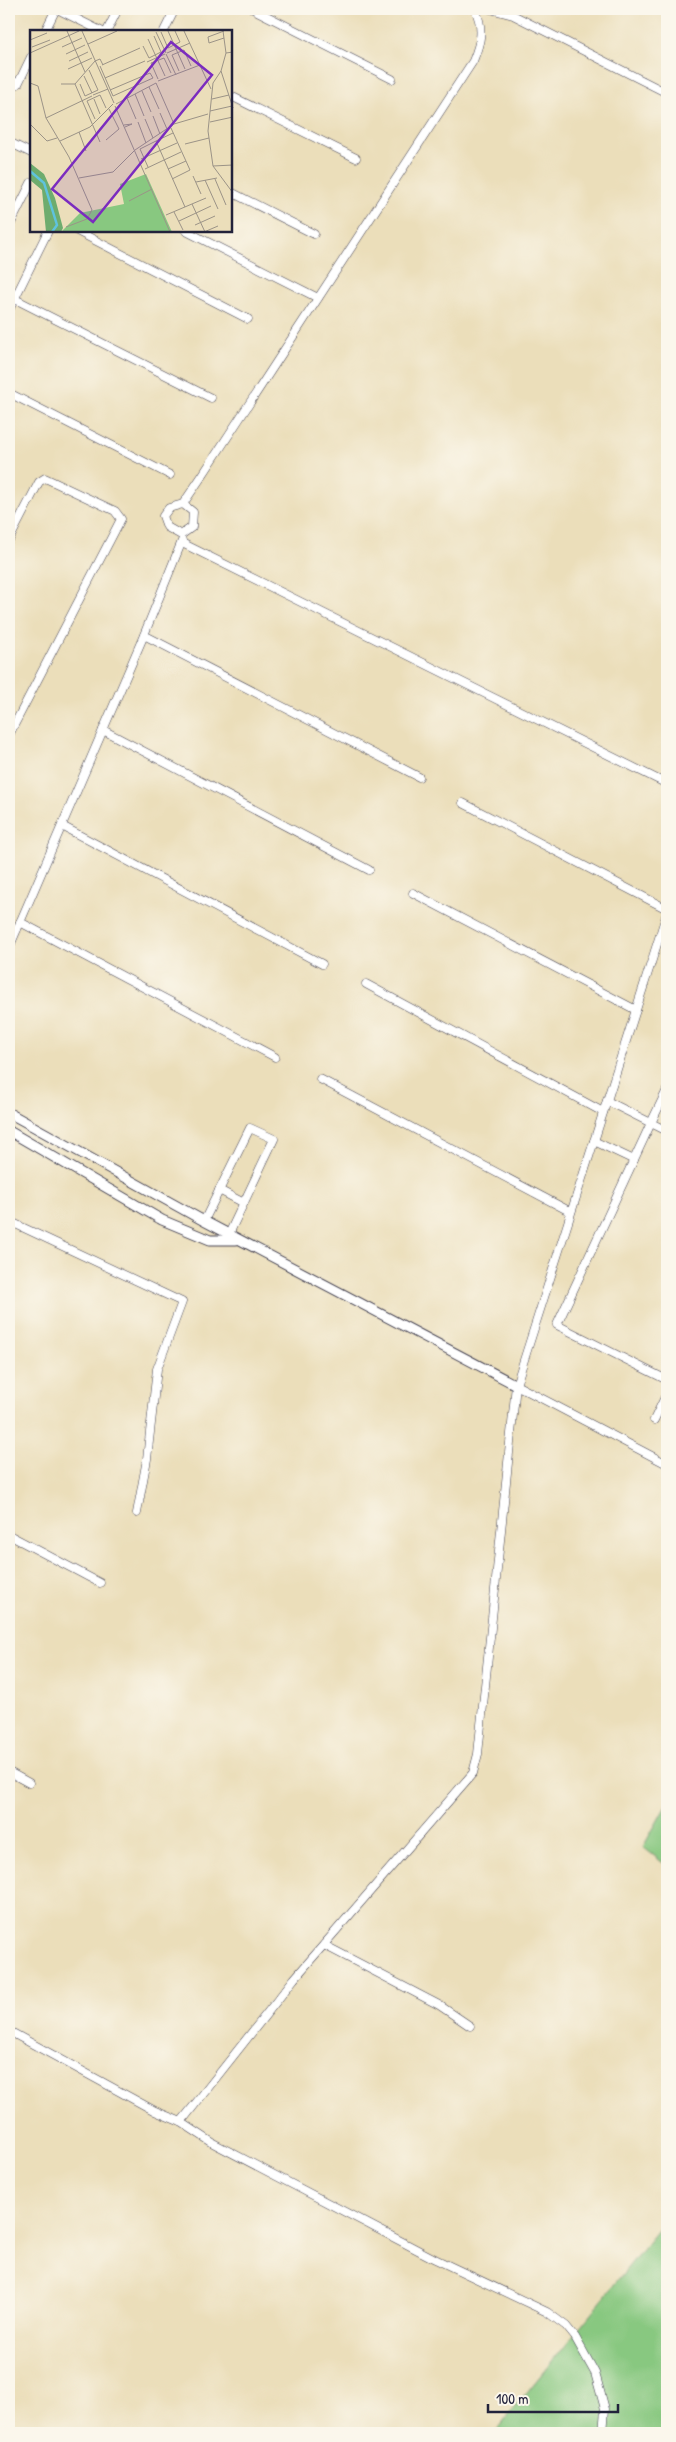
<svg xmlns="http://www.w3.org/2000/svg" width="676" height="2442" viewBox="0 0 676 2442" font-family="'Patrick Hand',sans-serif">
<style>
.green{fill:#88c880;stroke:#55755e}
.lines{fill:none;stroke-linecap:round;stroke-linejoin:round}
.minor-casing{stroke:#403e4e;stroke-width:9}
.tertiary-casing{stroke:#403e4e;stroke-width:11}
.minor{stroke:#fff;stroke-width:8}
.tertiary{stroke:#fff;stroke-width:9}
.inset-river{fill:none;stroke:#5fc3dd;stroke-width:2.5}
.inset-road{fill:none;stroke:#9b9387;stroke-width:1}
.view{fill:#7b2cbf;fill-opacity:0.15;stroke:#7b2cbf;stroke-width:2.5}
.inset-edge{fill:none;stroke:#22223b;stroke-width:2.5}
</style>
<rect width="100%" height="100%" fill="#fbf7ec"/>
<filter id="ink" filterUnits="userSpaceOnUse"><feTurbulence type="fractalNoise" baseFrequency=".02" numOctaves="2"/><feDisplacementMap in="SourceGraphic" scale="10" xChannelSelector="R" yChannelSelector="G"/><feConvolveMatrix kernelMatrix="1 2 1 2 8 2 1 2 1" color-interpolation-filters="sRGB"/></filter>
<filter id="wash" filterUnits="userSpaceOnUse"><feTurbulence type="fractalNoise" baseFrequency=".0096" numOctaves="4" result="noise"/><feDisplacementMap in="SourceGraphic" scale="20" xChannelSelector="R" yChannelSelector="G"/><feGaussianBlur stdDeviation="1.12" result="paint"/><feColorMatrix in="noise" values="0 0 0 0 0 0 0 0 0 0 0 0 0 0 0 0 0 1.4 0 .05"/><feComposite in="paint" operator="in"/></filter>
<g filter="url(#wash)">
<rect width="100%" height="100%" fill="#ebdeba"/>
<g class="green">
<polygon points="667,1804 667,1866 643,1847"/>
<polygon points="667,2219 667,2433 494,2433"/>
</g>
</g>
<g filter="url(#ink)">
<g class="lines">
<g class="minor-casing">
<g id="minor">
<polyline points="57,9 101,31"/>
<polyline points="253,9 392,79"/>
<polyline points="490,9 513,15 667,93"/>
<polyline points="45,31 56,9"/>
<polyline points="107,31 118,9"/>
<polyline points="164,31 175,9"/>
<polyline points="9,79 18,84 31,57"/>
<polyline points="231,96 356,158"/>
<polyline points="9,142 31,153"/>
<polyline points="231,192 314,234"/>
<polyline points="9,227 31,183"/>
<polyline points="77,231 248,319"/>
<polyline points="186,231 318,298"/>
<polyline points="9,296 211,398"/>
<polyline points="9,310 48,231"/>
<polyline points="9,393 170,475"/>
<path d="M183,504l10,8 -1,15 -11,8 -14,-8 -4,-11 6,-8 14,-4 19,-28 271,-415c8,-20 11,-32 2,-52"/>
<polyline points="9,540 39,482 45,478 115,511 121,519 9,735"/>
<polyline points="182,543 667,784"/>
<polyline points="144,635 419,777"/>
<polyline points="103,730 369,870"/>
<polyline points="463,803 667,909"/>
<polyline points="62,826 322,964"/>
<polyline points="413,893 636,1010"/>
<polyline points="20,922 275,1057"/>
<polyline points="9,948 144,635 182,541"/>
<polyline points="366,984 603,1112"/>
<polyline points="320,1079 571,1212"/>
<polyline points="607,1101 651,1123 667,1090"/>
<polyline points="667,1131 651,1123 557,1325 667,1380"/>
<polyline points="594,1141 634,1160"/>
<polyline points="219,1190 244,1203"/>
<polyline points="9,1221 182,1302 157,1369 147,1459 137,1513"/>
<polyline points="204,1221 250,1128 274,1139 229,1234"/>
<polyline points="516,1385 667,1464"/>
<polyline points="654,1420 667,1393"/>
<polyline points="9,1535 100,1583"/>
<polyline points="9,1772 29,1783"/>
<polyline points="324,1945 439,2005 470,2026"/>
<polyline points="9,2031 155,2111 181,2122 213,2143 435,2259 547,2312 566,2326 575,2337 595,2373 605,2409 603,2433"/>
<polyline points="181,2122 294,1979 473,1773 478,1754 516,1385 667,913"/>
</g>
</g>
<g class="tertiary-casing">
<g id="tertiary">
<polyline points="9,1113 204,1221 516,1385"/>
<polyline points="9,1131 162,1220 210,1240 236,1240"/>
</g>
</g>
<use href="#minor" class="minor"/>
<use href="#tertiary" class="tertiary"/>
</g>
</g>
<g transform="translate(30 30)">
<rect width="202" height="202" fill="#ebdeba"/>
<path d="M116,144l26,58h-111l19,-19 44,-9 -4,-20z" fill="#88c880"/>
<path d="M0,133l14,11 11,24 8,30 -2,4h-15l-4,-42 -12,-10z" fill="#6eac6e"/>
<path class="inset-river" d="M0,141l14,12 13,42 -5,7"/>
<path class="inset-road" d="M37,1l18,41M52,1l32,72M138,1l17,38M154,1l27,58M193,1l3,22M194,1l-16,6 1,6 15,-5M126,2l10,21M131,2l7,16 12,-6 -5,-11M118,9l17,37M0,10l17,-7M58,14l29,-13M113,16l6,12 12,-6 -7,-16M2,17l18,-7M32,17l20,-9M203,22l-7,1 -5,18 -8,12 -5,48 5,35 20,27M0,23l49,-22M137,23l23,-10M36,24l19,-9M136,24l10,21M39,31l19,-9M117,32l18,-8M72,35l38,-17M70,36l13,30 40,-18 -3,-5 -40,17M38,39l24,-11M149,41l-7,-16 12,-5 7,16M191,41l12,37M54,46l8,17M75,48l40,-17M128,49l-7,-16 13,-5 7,15M128,51l42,-16M0,53l8,3 8,32 23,39 23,53 -5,9 -21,8M126,53l18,41M31,54h14l20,-23 5,-2 3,6M45,54l25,58M50,54l5,12 13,-6 -9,-20M119,57l10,22M112,61l9,21M105,64l9,22M63,65l15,-6M97,68l9,21M64,69l6,15M182,69l17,-4M86,74l40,-21M85,76l55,126M180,81l22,-5M130,83l7,16M123,86l7,18M16,88l46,-22M65,89l-8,-18 13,-6 6,13M115,89l8,19M108,92l8,21M180,92l23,-5M0,94l17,17 10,-3M94,95l8,-1 -7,3M141,98l19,42 -18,9M49,102l7,19M76,110l13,-11 -10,-20M30,111l30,-14 23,-23M126,111l17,-8M155,114l24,-6M111,129l36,-16M183,136l20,-1M118,137l-8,-18 16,-8 29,66M115,139l36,-17M138,139l18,-8M163,146l8,18M49,148l34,-6 22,-22 39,-26 34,-10M185,149l11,26M175,150l13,29M166,152l21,-4M99,171l23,-12M162,174l13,28M144,182l9,18M136,185l40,-17M149,191l32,-15M165,195l20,-9M174,202l14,-6"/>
<path class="view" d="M141,12l41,33 -119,147 -41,-33z"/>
<rect width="202" height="202" class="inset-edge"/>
</g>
<rect width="676" height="2442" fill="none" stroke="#fbf7ec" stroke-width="30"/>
<path d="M488 2404v8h130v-8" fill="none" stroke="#22223b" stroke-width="2.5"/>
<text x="496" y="2404" font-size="15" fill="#22223b" stroke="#fbf7ec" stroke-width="4" paint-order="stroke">100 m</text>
</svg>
